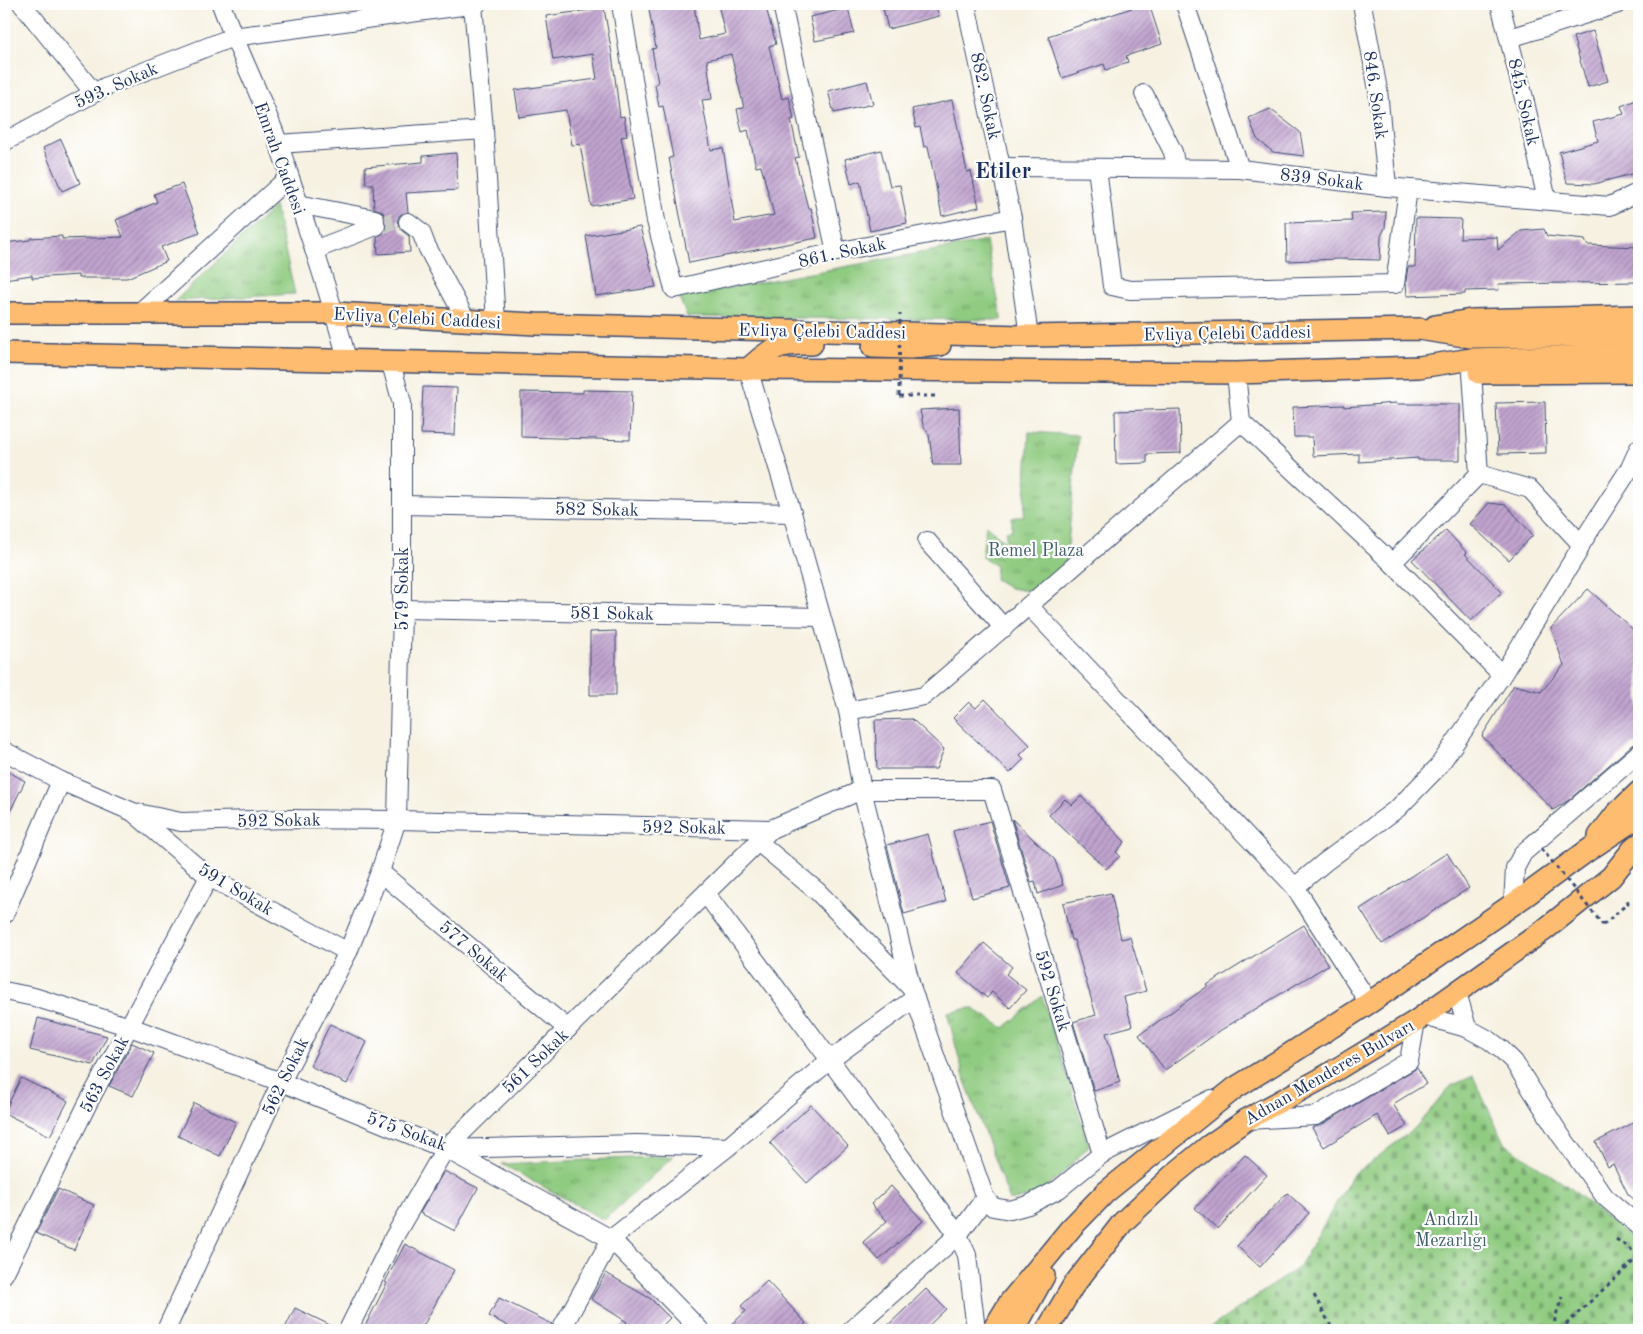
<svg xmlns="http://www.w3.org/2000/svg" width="1643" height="1334" viewBox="0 0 1643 1334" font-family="'Old Standard TT',serif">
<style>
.cemetery{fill:url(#cemetery-stones);stroke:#557d6f}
.park{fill:url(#park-tufts);stroke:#557d6f}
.building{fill:url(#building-hatch);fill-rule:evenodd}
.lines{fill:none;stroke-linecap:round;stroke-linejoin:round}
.minor-tunnel{stroke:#cacac7;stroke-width:18;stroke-dasharray:18 9;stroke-linecap:butt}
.minor-casing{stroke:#3c4c72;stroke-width:20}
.major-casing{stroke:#3c4c72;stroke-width:24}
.path{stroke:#3c4c72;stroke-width:3;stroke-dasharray:4 4;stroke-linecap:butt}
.minor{stroke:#fff;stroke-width:18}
.major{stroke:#febc70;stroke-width:21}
.path-bridge{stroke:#3c4c72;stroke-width:3;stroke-dasharray:4 4;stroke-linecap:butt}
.labels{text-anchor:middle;stroke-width:4.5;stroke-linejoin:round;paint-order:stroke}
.street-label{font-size:18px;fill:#1b2f5e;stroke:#fff}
.park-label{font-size:18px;fill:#3e5e68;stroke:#fff}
.district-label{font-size:22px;font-weight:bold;fill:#1b2f5e;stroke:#fff}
</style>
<defs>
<pattern id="cemetery-stones" width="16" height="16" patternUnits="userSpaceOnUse" patternTransform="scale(1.25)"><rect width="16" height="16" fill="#8fcb80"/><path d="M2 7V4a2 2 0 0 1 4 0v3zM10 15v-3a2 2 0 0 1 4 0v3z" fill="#74a56c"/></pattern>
<pattern id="park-tufts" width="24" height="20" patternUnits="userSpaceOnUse" patternTransform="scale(1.25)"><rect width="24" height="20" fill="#8fcb80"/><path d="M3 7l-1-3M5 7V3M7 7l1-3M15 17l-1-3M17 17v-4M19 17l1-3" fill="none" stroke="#74a56c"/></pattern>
<pattern id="building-hatch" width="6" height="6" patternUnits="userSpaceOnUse" patternTransform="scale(1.25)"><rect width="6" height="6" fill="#c1a4cf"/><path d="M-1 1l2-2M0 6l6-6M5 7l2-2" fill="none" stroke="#9c86ab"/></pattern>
</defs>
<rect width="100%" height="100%" fill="#fff"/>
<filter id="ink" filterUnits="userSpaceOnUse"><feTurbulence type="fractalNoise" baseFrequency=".02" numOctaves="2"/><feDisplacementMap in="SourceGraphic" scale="10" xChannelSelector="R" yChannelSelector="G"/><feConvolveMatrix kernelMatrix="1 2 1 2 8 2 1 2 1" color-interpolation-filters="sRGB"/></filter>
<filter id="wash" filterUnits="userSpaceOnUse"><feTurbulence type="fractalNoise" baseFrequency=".0096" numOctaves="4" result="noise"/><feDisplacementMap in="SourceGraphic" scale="20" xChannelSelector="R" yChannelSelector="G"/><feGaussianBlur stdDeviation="1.12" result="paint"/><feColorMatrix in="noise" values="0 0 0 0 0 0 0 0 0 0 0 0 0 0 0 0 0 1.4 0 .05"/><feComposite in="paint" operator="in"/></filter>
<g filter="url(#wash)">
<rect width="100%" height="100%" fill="#f6f1e1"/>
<polygon class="cemetery" points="1473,1076 1504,1143 1573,1190 1622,1231 1639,1241 1639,1330 1207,1330 1299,1267 1354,1173 1367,1165 1415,1128 1451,1086"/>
<g class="park">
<polygon points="275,206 295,294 175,301"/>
<polygon points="986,241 1002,320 687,317 679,297"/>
<polygon points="1029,432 1078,435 1066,566 1034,592 1010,588 995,579 996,566 982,557 986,525 1006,543 1006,531 1012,530 1012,518 1024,515"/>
<polygon points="1042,996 1089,1146 1057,1179 1037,1194 1010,1201 965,1081 947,1012 972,1008 1004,1028"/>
<polygon points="674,1156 604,1220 502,1164"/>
</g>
<g id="blocks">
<g class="building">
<path d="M648,4h46l5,36 26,-6 -7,-30h47l11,40 -7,2 13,53 7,-2 5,22 -3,1 8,37 -4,1 13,50h3l6,30 -128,25 -20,-105 4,-1 -10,-51 -4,1 -4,-23 3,-1 -6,-34 4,-1zM731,54l13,54 -7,1 5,23 6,-2 8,37 5,-1 13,49 -39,7 -12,-74 -12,2 -9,-50 10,-1 -5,-39z"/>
<polygon points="900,4 935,4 939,16 888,29 883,8"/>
<polygon points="1144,4 1149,4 1162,44 1126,56 1128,62 1106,70 1104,64 1062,78 1048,36"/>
<polygon points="604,8 612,54 620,117 624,116 627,136 621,137 633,199 591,206 580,144 572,145 566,110 519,117 515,90 597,79 593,54 553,60 546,16"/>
<polygon points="848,8 854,33 815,41 810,17"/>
<polygon points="1593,31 1608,81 1588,87 1573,37"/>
<polygon points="867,81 873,104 834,113 828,91"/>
<polygon points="1639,99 1639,172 1594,184 1567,183 1559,152 1598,141 1593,122 1624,114 1621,106"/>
<polygon points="952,100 967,172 971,171 979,207 942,216 928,146 924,147 920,127 916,128 912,109"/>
<polygon points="1270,109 1300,132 1304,156 1273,152 1257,139 1249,118"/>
<polygon points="61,139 80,183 62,191 43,148"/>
<polygon points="881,150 890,186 900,185 907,223 870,231 860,181 851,184 845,159"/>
<polygon points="456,153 458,190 406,193 408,212 400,215 397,221 401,230 409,236 410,252 378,254 377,237 384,233 386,228 385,216 382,211 374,208 373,184 366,184 365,167 423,162 423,156"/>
<polygon points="182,184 200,233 161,247 167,261 127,278 78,278 78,275 32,278 32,275 4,279 4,243 30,240 30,238 62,236 62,239 123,237 116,220 157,202 154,194"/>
<polygon points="1386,212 1385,228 1381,236 1380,260 1339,259 1287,261 1286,223 1352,221 1351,213"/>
<polygon points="1416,218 1461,219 1460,238 1497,237 1498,250 1521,231 1544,229 1547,236 1585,240 1587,245 1639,247 1639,282 1498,284 1499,290 1465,291 1465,294 1407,296 1406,281 1408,267 1415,267"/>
<polygon points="640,227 656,287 596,296 586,236"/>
<polygon points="423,387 457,388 455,435 421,434"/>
<polygon points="583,390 632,391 630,440 521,437 521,392 583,393"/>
<polygon points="1545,402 1546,453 1498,454 1496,403"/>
<polygon points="1396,403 1396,404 1460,404 1460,460 1418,460 1418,458 1359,462 1359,454 1313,456 1312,437 1294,437 1293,407 1344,405 1344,407"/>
<polygon points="959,408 961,465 933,465 929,435 923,425 920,410"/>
<polygon points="1180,409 1181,453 1147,454 1147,463 1116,464 1115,411"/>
<polygon points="1489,503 1506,505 1533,535 1509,560 1470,524"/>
<polygon points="1446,530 1467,553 1465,554 1502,592 1471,621 1412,560"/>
<polygon points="1588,589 1639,635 1639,743 1632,745 1569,800 1553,810 1482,736 1514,685 1541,692 1564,665 1551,628"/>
<polygon points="616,631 616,695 590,695 590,632"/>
<polygon points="985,699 1030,745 1020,755 1024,759 1010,773 953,718 969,702 976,708"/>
<polygon points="912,719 944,749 936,769 877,769 875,720"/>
<polygon points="4,769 25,781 4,824"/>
<polygon points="1081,796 1125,842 1116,852 1120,856 1106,869 1049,815 1065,799 1072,805"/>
<polygon points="1012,819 1055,860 1063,885 1038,894 1035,881 1031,882"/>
<polygon points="990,821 1010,888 972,898 953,831"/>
<polygon points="928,834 946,902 904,914 887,845"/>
<polygon points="1447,853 1469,888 1382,944 1360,909"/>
<polygon points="1111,893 1121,939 1130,937 1146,991 1124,997 1132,1026 1106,1033 1120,1082 1094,1091 1073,1022 1096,1015 1074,940 1071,940 1063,903"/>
<polygon points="1304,925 1328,965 1221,1030 1165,1070 1139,1035 1208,986 1207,985"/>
<polygon points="984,943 1012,967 1006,974 1026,990 1010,1008 992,992 987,998 958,973"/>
<polygon points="38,1018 107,1036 93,1065 30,1050"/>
<polygon points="330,1024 367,1042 347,1084 310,1066"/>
<polygon points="132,1043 154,1053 133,1096 109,1086"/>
<polygon points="1417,1068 1426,1084 1393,1104 1407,1126 1390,1136 1377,1115 1324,1147 1312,1128 1321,1125"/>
<polygon points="21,1078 68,1101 50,1136 4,1113"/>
<polygon points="194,1103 236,1122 220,1156 178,1136"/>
<polygon points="811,1105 848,1146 807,1183 770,1143"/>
<polygon points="1639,1120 1639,1204 1628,1194 1613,1164 1608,1167 1596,1142"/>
<polygon points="1245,1155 1267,1175 1218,1229 1195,1208"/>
<polygon points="444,1171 478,1188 455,1231 420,1213"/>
<polygon points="891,1186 923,1221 879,1260 863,1242 887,1221 871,1204"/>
<polygon points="58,1189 94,1205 74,1250 36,1233"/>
<polygon points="1287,1193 1309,1213 1260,1267 1237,1246"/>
<polygon points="405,1244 454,1270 421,1330 363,1330 387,1283 385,1282"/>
<polygon points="606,1273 651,1299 670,1318 658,1330 619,1330 627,1322 591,1299"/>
<polygon points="767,1281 806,1323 799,1330 726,1330 746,1311 741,1306"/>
<polygon points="926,1289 946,1309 924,1330 883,1330"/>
<polygon points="499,1298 552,1324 550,1330 506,1330 508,1326 489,1316"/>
<polygon points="295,1308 338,1329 337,1330 284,1330"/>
</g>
</g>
</g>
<g filter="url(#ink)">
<use href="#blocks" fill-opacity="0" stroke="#3c4c72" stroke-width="1"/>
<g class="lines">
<polyline class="minor-tunnel" points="376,226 397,220 408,222"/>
<g class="minor-casing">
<g id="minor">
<polyline points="22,4 94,93"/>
<path d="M221,4c17,47 41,93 58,141 24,71 49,142 68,214"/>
<polyline points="621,4 656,221 674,289 836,252 1012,218"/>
<polyline points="782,4 836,252"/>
<polyline points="966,4 1012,218 1029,336"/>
<polyline points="1185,4 1240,169"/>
<polyline points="1362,4 1378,90 1387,187"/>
<polyline points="1500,4 1524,98 1547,200"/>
<polyline points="473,5 484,130 496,322"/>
<polyline points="1510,38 1618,4"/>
<polyline points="1144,94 1173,152 1176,168"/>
<polyline points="4,142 107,86 233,37 477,4"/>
<polyline points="278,144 484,130"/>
<polyline points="1002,167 1240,169 1387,187 1610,206 1639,192"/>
<polyline points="1097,168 1112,286 1130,290 1395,284 1408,189"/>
<polyline points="298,204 375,219"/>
<polyline points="408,222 421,232 426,245 466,320"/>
<polyline points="314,250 376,226"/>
<polyline points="138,314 289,177"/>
<polyline points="748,369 792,513 848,711 862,790 912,990 985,1198 993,1207 1010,1210 1028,1205 1059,1189 1102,1154 1212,1099"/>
<polyline points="1236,373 1241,422 1392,563 1502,675"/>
<polyline points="1472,373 1479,474"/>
<polyline points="402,505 792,513"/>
<polyline points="927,541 1004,628"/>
<polyline points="1392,563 1479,474 1530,489 1581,544"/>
<polyline points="1029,606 1295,887"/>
<polyline points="402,609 821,617"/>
<polyline points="848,711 924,696 1241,422"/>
<polyline points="4,751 61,781 133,812 181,822 288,819 397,820 771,829 862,790 992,790 1102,1154"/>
<polyline points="135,814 209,877 348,952"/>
<polyline points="757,841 818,892 912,989"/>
<polyline points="380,872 568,1029"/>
<polyline points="706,894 830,1060 958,1235 967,1255 976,1330"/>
<polyline points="1513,904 1515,868 1523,853 1639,753"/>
<polyline points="4,915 61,781"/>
<polyline points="4,991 34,997 130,1027 281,1082 445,1149 637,1144 728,1147 830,1060 915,998"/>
<polyline points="1457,992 1467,1028"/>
<polyline points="1369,1003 1295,887 1325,862 1398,808 1438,767 1502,675 1578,552 1581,544 1630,468 1639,448"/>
<polyline points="1424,1016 1467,1028 1489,1040 1502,1050 1514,1062 1559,1133 1605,1197 1639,1226"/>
<polyline points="1247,1120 1316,1116 1409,1061 1416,1021"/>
<polyline points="446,1149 611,1239 561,1330"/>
<polyline points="4,1274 87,1105 209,877"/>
<polyline points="166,1330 281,1082 348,952 380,872 397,820 402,609 402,403 390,360"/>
<polyline points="348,1330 394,1237 445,1149 771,829"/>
<polyline points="700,1330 611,1239 728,1147"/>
<polyline points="851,1330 958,1235 985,1198"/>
</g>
</g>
<g class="major-casing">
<g id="major">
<polyline points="4,313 335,313 535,324 1029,336 1419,329 1471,337 1639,335"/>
<polyline points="1435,326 1471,320 1639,316"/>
<polyline points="873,347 910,348 940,345"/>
<polyline points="4,353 748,369 1236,373 1419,367 1472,359 1639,355"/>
<path d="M748,369c25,-22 30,-26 64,-25"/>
<polyline points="1479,373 1639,372"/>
<polyline points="1599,836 1616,814 1639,792"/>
<polyline points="993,1330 1010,1302 1071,1228 1106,1192 1235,1088 1282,1059 1369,1003 1525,896 1587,851 1629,823 1639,814"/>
<polyline points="1014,1330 1044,1276"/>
<polyline points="1047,1330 1073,1286 1123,1222 1172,1176 1210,1145 1246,1120 1319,1080 1416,1021 1543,931 1611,877 1633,849 1639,844"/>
</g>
</g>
<g class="path">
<polyline points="899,396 936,396"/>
<polyline points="1603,925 1628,903 1627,897"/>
<polyline points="1616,1239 1639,1255"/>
<polyline points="1314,1295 1333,1330"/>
<polyline points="1554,1330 1555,1318 1562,1297"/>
<polyline points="1560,1330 1639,1256"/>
</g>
<use href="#minor" class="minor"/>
<use href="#major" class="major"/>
<g class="path-bridge">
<polyline points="899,396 900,314"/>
<polyline points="1541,848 1603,925"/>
</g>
</g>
</g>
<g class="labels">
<g class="street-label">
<text transform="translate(116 85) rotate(-24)" y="6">593. Sokak</text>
<text transform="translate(1376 95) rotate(82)" y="6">846. Sokak</text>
<text transform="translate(986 96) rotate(78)" y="6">882. Sokak</text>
<text transform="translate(1524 102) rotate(77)" y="6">845. Sokak</text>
<text transform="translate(280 158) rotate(70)" y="6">Emrah Caddesi</text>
<text transform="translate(1322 179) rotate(7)" y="6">839 Sokak</text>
<text transform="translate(842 252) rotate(-12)" y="6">861. Sokak</text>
<text transform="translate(417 318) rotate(3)" y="6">Evliya Çelebi Caddesi</text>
<text transform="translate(822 331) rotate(1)" y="6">Evliya Çelebi Caddesi</text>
<text transform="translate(1227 333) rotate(-1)" y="6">Evliya Çelebi Caddesi</text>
<text transform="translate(597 509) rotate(1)" y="6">582 Sokak</text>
<text transform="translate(402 589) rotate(-90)" y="6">579 Sokak</text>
<text transform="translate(612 613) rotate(1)" y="6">581 Sokak</text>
<text transform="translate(279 820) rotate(-1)" y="6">592 Sokak</text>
<text transform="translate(684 827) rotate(1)" y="6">592 Sokak</text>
<text transform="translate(236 889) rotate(31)" y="6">591 Sokak</text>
<text transform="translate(474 951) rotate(40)" y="6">577 Sokak</text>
<text transform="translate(1053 991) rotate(73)" y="6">592 Sokak</text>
<text transform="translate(535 1061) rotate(-44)" y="6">561 Sokak</text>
<text transform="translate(1329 1072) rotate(-30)" y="6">Adnan Menderes Bulvarı</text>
<text transform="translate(104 1074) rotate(-62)" y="6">563 Sokak</text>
<text transform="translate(285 1076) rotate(-64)" y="6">562 Sokak</text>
<text transform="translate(407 1131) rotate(20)" y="6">575 Sokak</text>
</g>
<g class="park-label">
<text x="1036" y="556">Remel Plaza</text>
<text x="1451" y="1225">Andızlı<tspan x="1451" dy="21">Mezarlığı</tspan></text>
</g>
<g class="district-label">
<text x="1003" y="178">Etiler</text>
</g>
</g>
<rect width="1643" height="1334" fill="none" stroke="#fff" stroke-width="20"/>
</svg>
